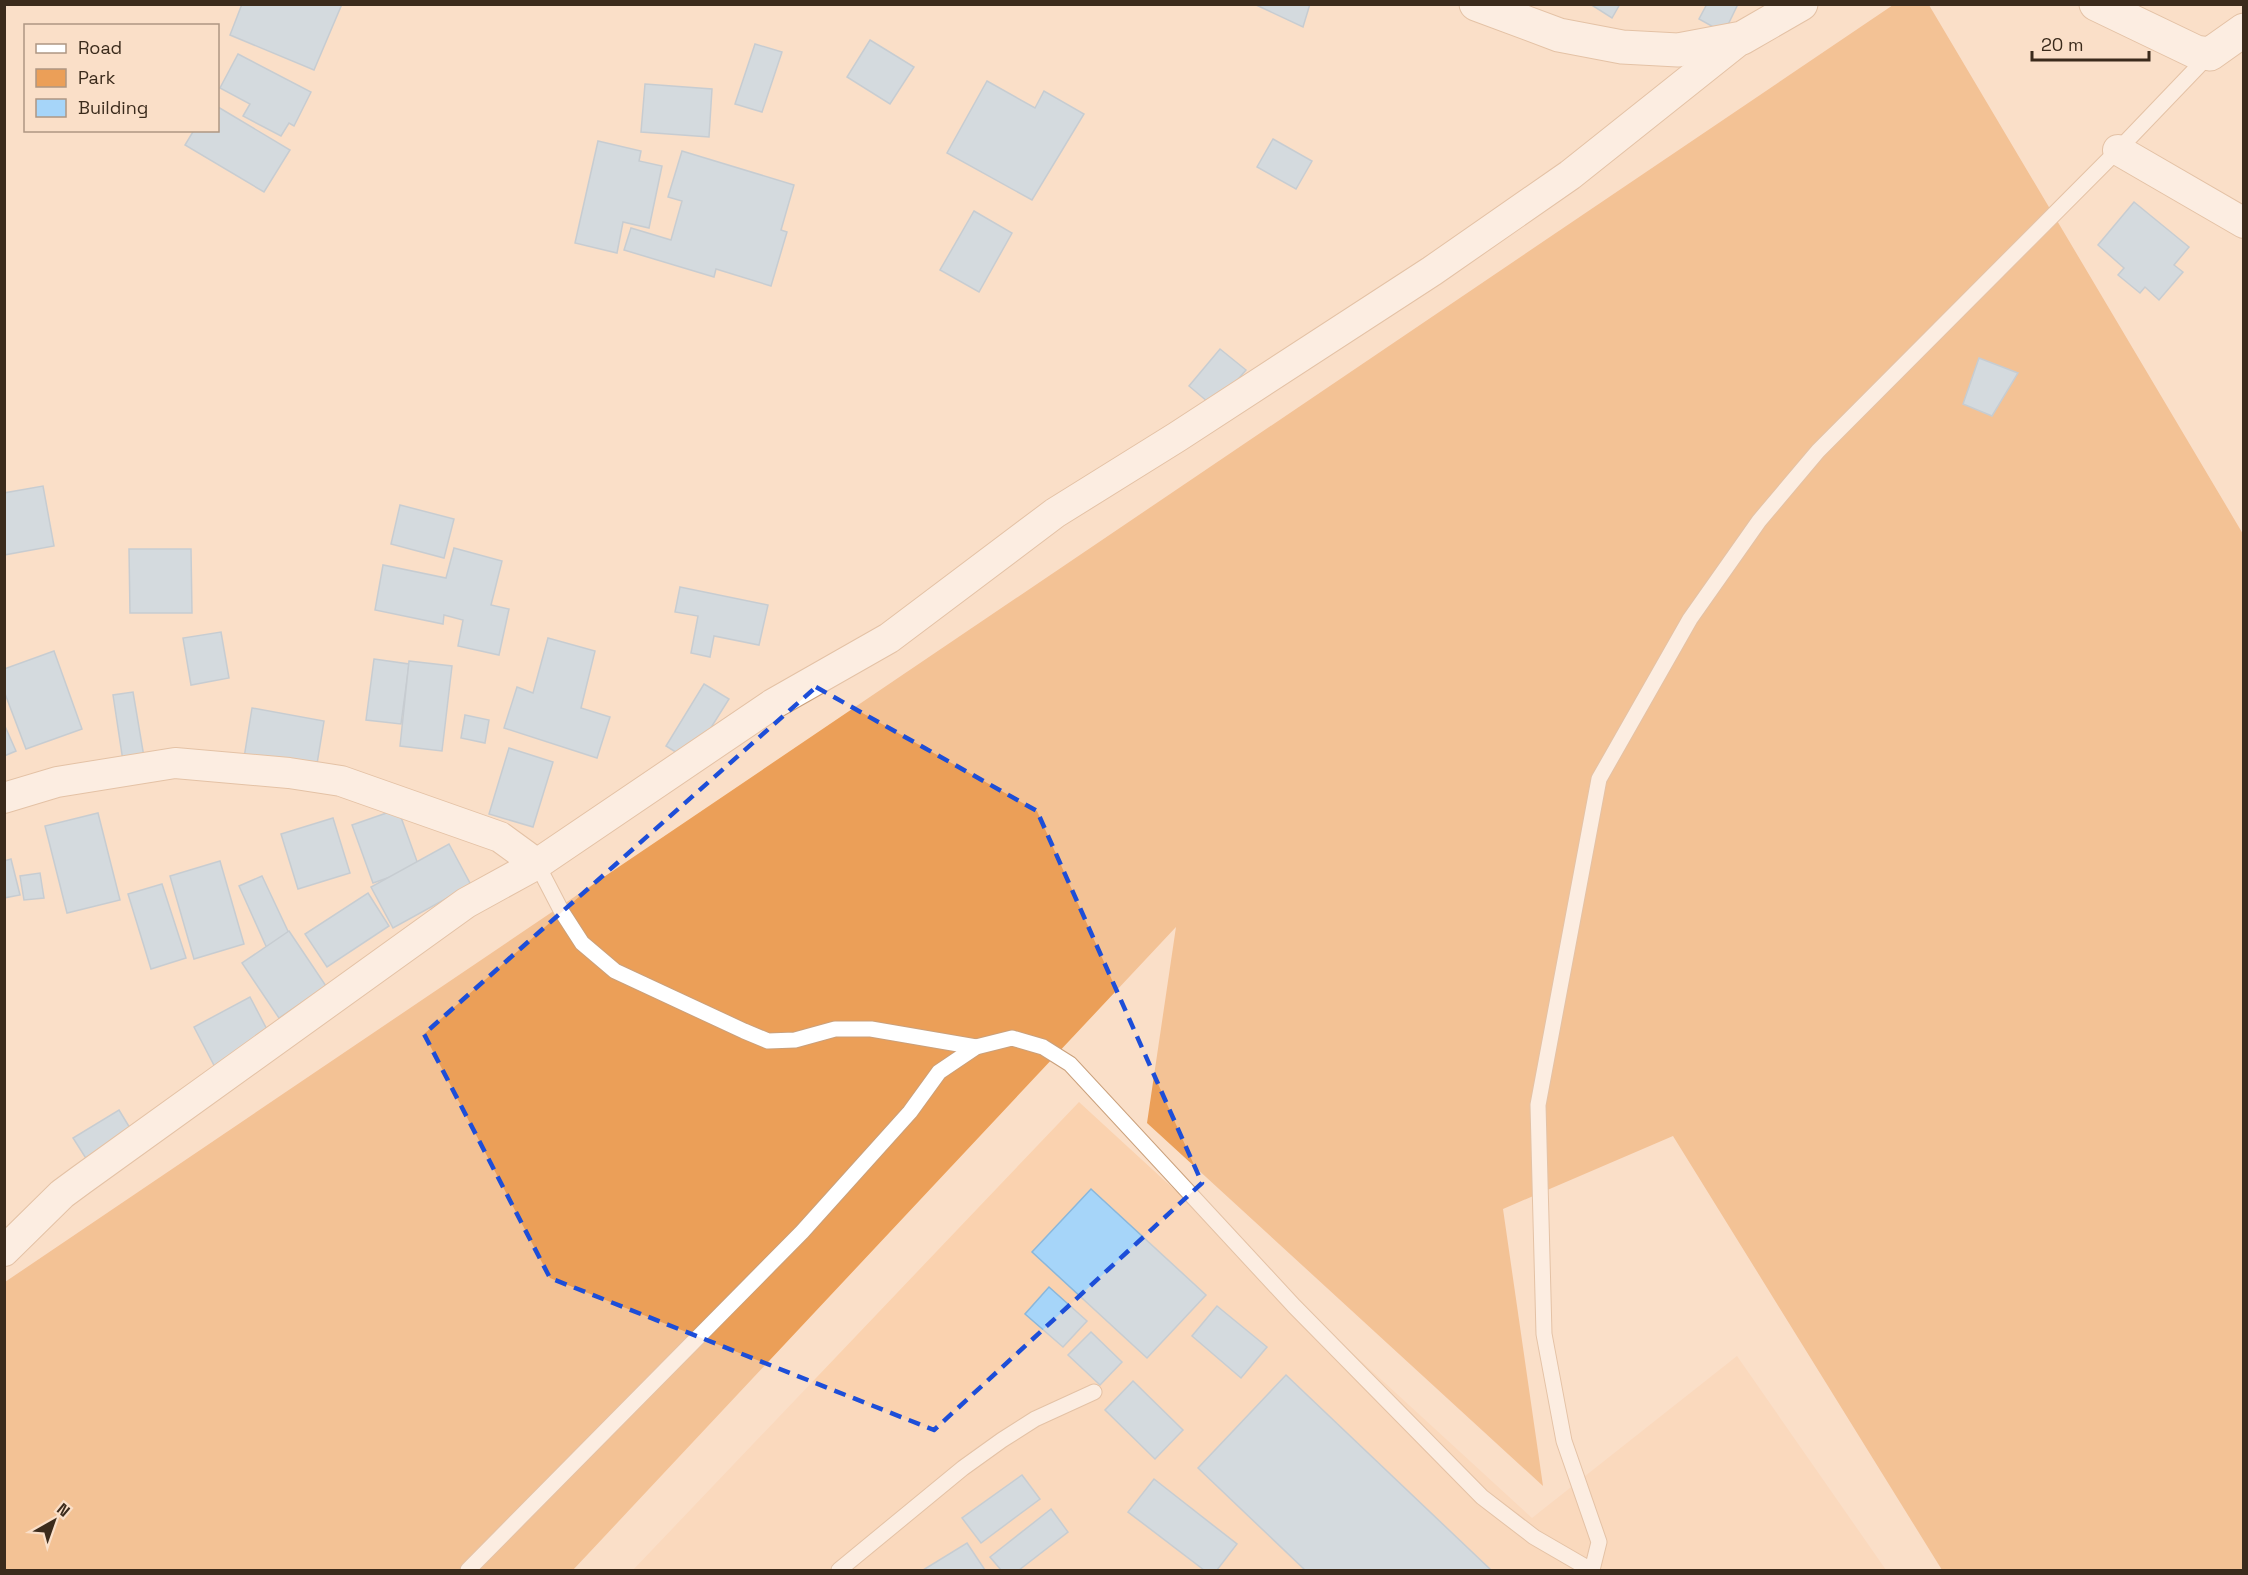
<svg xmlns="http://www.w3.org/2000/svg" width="2248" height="1575" viewBox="0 0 2248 1575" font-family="'Space Grotesk',sans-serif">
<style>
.built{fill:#fad2af}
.green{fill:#eb9f58}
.building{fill:#a6d5f9;stroke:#8ab7db;stroke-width:1.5}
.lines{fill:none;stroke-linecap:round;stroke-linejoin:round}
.lane-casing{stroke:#caa07b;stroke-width:17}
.street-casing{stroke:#caa07b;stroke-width:32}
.secondary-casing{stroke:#caa07b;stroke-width:35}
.lane{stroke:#fff;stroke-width:15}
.street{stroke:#fff;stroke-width:30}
.secondary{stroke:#fff;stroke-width:33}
.marked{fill:none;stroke:#1d4ed8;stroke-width:4.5;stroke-dasharray:12 8;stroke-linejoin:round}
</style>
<rect width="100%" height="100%" fill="#fadfc8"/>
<polygon class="built" points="1079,1102 1532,1518 1737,1356 1886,1570 633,1570"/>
<polygon class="green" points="1893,5 1929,5 2243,534 2243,1570 1942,1570 1673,1136 1503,1209 1543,1486 1147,1123 1176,927 573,1570 5,1570 5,1282"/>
<g class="building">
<polygon points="242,4 342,4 314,70 230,35"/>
<polygon points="1254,4 1310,4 1303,27"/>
<polygon points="1590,4 1620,4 1612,18"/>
<polygon points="1707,4 1738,4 1724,33 1699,19"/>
<polygon points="870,40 914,67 890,104 847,77"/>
<polygon points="755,44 782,52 762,112 735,104"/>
<polygon points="238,54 311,92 294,126 289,123 281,136 243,116 250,104 220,88"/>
<polygon points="987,81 1035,108 1044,91 1084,114 1032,200 947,153"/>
<polygon points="645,84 712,89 709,137 641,132"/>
<polygon points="218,107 290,150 264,192 185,145 194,130 218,130"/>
<polygon points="1273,139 1312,161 1296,189 1257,167"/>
<polygon points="598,141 641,151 639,161 662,166 649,228 623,222 617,253 575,243"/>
<polygon points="682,151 794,185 781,230 787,232 771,286 716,269 714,277 624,250 631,228 671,240 682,201 668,197"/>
<polygon points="2134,202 2189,247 2174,265 2183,272 2159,300 2145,287 2140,293 2118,275 2124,268 2098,245"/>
<polygon points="974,211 1012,233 979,292 940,270"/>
<polygon points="1220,349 1246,370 1214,407 1189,386"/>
<polygon points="1979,358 2018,373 1992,416 1963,404"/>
<polygon points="43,486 54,546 4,555 4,493"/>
<polygon points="400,505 454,519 444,558 391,544"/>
<polygon points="454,548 502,561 491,605 509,609 499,655 458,646 463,620 444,615 443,624 375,610 383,565 446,578"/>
<polygon points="129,549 191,549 192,613 130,613"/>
<polygon points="680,587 768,605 759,645 714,636 710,657 691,653 698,616 675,612"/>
<polygon points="221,632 229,678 191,685 183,638"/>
<polygon points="548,638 595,651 581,708 610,717 597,758 504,728 517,687 533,693"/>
<polygon points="54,651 82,729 26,749 4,691 4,669"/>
<polygon points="374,659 409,664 401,724 366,720"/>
<polygon points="409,661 452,666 442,751 400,746"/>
<polygon points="704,684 729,699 690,761 666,746"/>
<polygon points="133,692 144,757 123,761 113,695"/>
<polygon points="252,708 324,721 316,770 244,758"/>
<polygon points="465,715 489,720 485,743 461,738"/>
<polygon points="4,724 16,751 4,756"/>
<polygon points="509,748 553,762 533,827 489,814"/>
<polygon points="398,809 419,867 373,883 352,825"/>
<polygon points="98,813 120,900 67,913 45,826"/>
<polygon points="333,818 350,873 298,889 281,834"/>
<polygon points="449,844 471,885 393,928 371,887"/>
<polygon points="11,859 20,895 4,898 4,861"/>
<polygon points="220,861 244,944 194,959 170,876"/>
<polygon points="40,873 44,898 24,900 20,876"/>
<polygon points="262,876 294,944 270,955 239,886"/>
<polygon points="162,884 186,958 151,969 128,894"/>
<polygon points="368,893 389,926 327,967 305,934"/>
<polygon points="289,931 326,986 279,1018 242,963"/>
<polygon points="250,997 272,1039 216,1069 194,1027"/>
<polygon points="119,1110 133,1133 87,1160 73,1138"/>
<polygon points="1091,1189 1206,1295 1147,1358 1032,1252"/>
<polygon points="1049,1287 1087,1321 1063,1347 1025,1314"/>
<polygon points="1217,1306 1267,1347 1241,1378 1192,1336"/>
<polygon points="1091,1332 1122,1362 1100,1385 1068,1355"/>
<polygon points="1286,1375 1491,1570 1305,1570 1198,1468"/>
<polygon points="1133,1381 1183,1430 1155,1459 1105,1410"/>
<polygon points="1022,1475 1040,1499 981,1543 962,1518"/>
<polygon points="1154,1479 1237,1544 1217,1570 1204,1570 1128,1512"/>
<polygon points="1051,1509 1068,1532 1019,1570 1001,1570 990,1557"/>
<polygon points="967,1543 985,1570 923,1570"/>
</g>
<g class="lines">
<g class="lane-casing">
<g id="lane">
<polyline points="537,864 562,912 582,943 615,971 744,1031 768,1041 795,1040 835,1029 871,1029 976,1047"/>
<polyline points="468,1570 802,1232 910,1112 939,1072 976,1047 1012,1038 1043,1047 1070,1064 1294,1306 1482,1497 1534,1537 1591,1570"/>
<polyline points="839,1570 963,1468 1002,1440 1035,1419 1094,1392"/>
<polyline points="1592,1570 1599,1542 1564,1441 1544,1334 1538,1105 1599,779 1690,619 1759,521 1818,451 2118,150 2210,54"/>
</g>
</g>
<g class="street-casing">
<g id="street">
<polyline points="2118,150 2244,223"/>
<polyline points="4,798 57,782 175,763 289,773 341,781 500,837 537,864"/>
<polyline points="4,1251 62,1194 81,1180 466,903 537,864 773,704 889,638 1055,513 1177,437 1432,271 1570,175 1742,38"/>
</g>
</g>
<g class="secondary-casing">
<g id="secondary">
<polyline points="1476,4 1559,35 1622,47 1678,50 1742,38 1801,4"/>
<polyline points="2096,4 2196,52 2210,54 2244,30"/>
</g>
</g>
<use href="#lane" class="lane"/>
<use href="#street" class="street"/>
<use href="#secondary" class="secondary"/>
</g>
<path d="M0 0H2248V1575H0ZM816,687l221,124 165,372 -268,247 -384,-152 -126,-244z" fill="#fadfc8" fill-opacity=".55" fill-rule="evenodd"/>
<path class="marked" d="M816,687l221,124 165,372 -268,247 -384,-152 -126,-244z"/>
<rect width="2248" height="1575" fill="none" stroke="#3b2b1c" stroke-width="12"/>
<rect x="24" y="24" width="195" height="108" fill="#fadfc8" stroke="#ae9783" stroke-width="1.5"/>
<rect x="36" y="44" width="30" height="9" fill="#ffffff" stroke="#ae9783" stroke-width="1.5"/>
<text x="78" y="54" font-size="18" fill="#3b2b1c">Road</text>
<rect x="36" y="69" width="30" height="18" fill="#eb9f58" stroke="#ae9783" stroke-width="1.5"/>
<text x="78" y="84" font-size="18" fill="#3b2b1c">Park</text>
<rect x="36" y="99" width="30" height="18" fill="#a6d5f9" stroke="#ae9783" stroke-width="1.5"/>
<text x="78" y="114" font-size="18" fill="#3b2b1c">Building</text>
<g transform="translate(54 1521) rotate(40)" stroke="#fadfc8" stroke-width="4.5" paint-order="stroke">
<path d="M0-4.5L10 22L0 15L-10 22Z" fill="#3b2b1c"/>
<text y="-9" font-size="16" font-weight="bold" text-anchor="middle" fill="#3b2b1c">N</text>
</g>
<path d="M2032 51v9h117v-9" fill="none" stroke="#3b2b1c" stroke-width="3"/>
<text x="2041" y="51" font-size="18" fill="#3b2b1c" stroke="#fadfc8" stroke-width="4.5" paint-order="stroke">20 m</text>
</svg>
